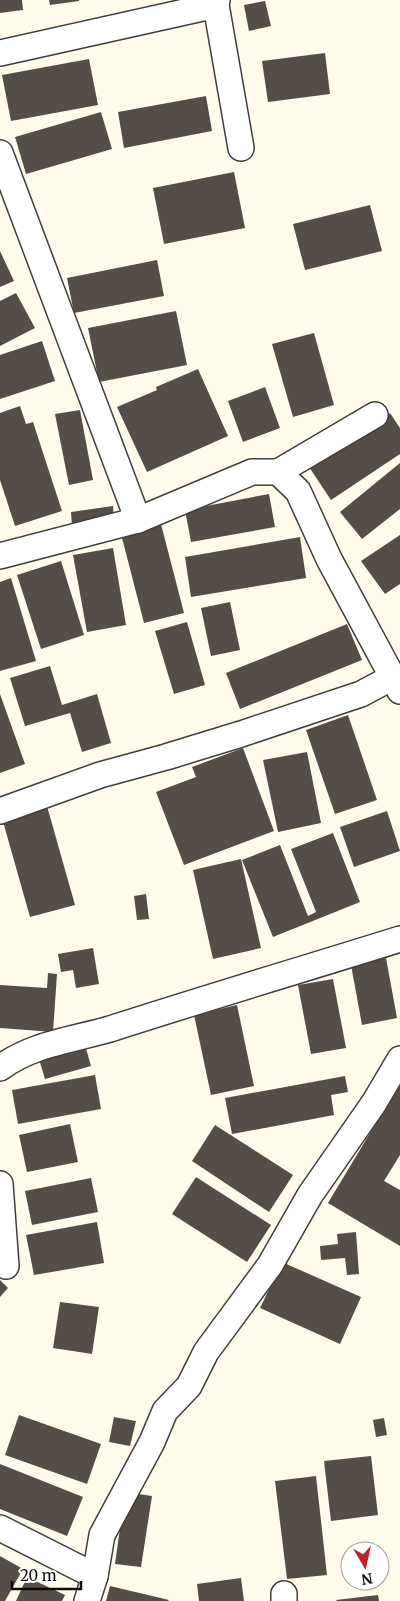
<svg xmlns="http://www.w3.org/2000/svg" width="400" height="1601" viewBox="0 0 400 1601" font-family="Merriweather,serif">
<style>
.building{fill:#554d48}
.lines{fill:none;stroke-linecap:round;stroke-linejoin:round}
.minor-casing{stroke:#3f3f3f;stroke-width:28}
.minor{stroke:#fff;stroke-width:25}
</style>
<rect width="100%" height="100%" fill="#fffceb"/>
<g class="building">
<polygon points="0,0 22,0 23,10 0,13"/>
<polygon points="49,0 79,0 79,1 50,5"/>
<polygon points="265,1 271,26 249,31 244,5"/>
<polygon points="325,53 330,94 268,102 262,61"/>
<polygon points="89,59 98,105 11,121 2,75"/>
<polygon points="206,96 212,131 124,148 118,112"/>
<polygon points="101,112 112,149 26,174 15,137"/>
<polygon points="234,172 245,228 164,244 153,188"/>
<polygon points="370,205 382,251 305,270 293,224"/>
<polygon points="0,251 14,281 0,287"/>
<polygon points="157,260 164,296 74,313 67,278"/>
<polygon points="16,293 35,328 0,346 0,301"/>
<polygon points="176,311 187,365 99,382 88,328"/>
<polygon points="314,333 334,405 293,417 272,344"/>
<polygon points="42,341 55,381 0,399 0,355"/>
<polygon points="198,369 228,436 147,472 117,407 157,390 156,387"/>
<polygon points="265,387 280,428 243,442 228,401"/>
<polygon points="20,406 26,424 33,422 62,511 15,526 0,480 0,413"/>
<polygon points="80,410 93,480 69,485 55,414"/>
<polygon points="390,413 400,428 400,454 331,500 309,467"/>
<polygon points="400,463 400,509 362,539 340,512"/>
<polygon points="269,494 275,527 191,542 185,510"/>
<polygon points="113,506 114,522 72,527 71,512"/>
<polygon points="161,524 184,613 144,623 121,534"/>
<polygon points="400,535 400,584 385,594 361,561"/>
<polygon points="300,537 306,578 191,597 185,557"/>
<polygon points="113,548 126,625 87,632 73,555"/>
<polygon points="61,561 84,635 41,649 17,575"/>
<polygon points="11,578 36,661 0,671 0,582"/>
<polygon points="230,602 240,650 211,656 201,608"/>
<polygon points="187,622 205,685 174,694 155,631"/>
<polygon points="347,624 362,660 240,709 226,673"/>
<polygon points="50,666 62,705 97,694 111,743 82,752 70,713 25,726 10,678"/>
<polygon points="0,694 25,764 0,773"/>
<polygon points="348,715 377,800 335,814 306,730"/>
<polygon points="243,748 274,831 184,865 156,792 196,777 192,767"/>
<polygon points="307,752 321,823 278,832 263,760"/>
<polygon points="47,806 75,905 30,917 2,818"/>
<polygon points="387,811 400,851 354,867 340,827"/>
<polygon points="333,833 360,902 273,937 242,860 280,845 308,916 316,912 291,849"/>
<polygon points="241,859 261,948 213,959 193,870"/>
<polygon points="146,894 149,919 137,920 134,896"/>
<polygon points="93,948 99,984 76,988 73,970 61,972 58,954"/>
<polygon points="386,958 397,1018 362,1025 351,965"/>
<polygon points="48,973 57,974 53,1032 0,1028 0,985 47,988"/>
<polygon points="333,979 346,1048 311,1054 298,985"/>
<polygon points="237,1005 254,1086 211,1095 194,1015"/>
<polygon points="85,1045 91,1066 45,1079 39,1059"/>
<polygon points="95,1075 101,1109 18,1124 12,1090"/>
<polygon points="345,1076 348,1092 331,1095 334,1115 232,1134 225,1098"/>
<polygon points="400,1083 400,1155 384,1181 400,1190 400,1246 328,1203"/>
<polygon points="70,1124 78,1162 27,1172 19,1135"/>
<polygon points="215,1125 293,1175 269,1212 192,1161"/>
<polygon points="196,1177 271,1225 247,1262 172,1214"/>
<polygon points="91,1178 98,1212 32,1225 25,1191"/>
<polygon points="97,1222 104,1263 34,1275 26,1235"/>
<polygon points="356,1232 359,1274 347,1275 345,1258 321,1260 320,1246 338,1244 337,1234"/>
<polygon points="282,1262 361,1297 340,1344 260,1308"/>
<polygon points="0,1280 8,1288 0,1297"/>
<polygon points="60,1302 99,1307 92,1354 53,1348"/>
<polygon points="19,1415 101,1444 87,1484 5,1455"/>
<polygon points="114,1417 136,1421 130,1446 109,1442"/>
<polygon points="384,1418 387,1435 376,1437 373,1420"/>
<polygon points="371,1456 378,1515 331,1521 324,1461"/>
<polygon points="0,1464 83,1497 67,1536 0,1509"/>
<polygon points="316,1476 327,1575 287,1579 275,1481"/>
<polygon points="125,1492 152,1496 141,1567 115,1564"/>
<polygon points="0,1556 23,1569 5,1601 0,1601"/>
<polygon points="27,1577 65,1595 62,1601 16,1601"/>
<polygon points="241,1578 244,1601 199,1601 197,1584"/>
<polygon points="110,1586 169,1600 168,1601 106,1601"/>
<polygon points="378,1595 379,1601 337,1601 336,1600"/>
</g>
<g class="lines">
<g class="minor-casing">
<g id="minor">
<polyline points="217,0 216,5 241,148"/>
<polyline points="0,53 216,5"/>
<polyline points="0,153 138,520"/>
<polyline points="278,472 375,415"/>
<polyline points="0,556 138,520 252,472 278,472 298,491 329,559 400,691"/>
<polyline points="0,811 100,775 166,757 241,734 361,694 393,677"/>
<path d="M0,1068c32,-24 72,-28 110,-39 96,-31 194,-60 290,-90"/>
<polyline points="0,1184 6,1266"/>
<polyline points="0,1528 95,1576"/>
<polyline points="284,1594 284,1601"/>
<polyline points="87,1601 95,1576 102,1535 152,1442 165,1411 189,1386 206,1352 270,1265 310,1195 374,1103 400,1059"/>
</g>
</g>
<use href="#minor" class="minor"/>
</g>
<g transform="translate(365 1566) rotate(171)"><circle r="24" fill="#ffffff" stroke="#9e9e9e"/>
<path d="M0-4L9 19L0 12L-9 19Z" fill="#bd2326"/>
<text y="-8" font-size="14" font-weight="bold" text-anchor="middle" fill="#0c0c0c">N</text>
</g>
<path d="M12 1581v8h69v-8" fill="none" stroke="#0c0c0c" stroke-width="2.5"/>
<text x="20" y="1581" font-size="15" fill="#0c0c0c" stroke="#ffffff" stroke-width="4" paint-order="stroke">20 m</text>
</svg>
